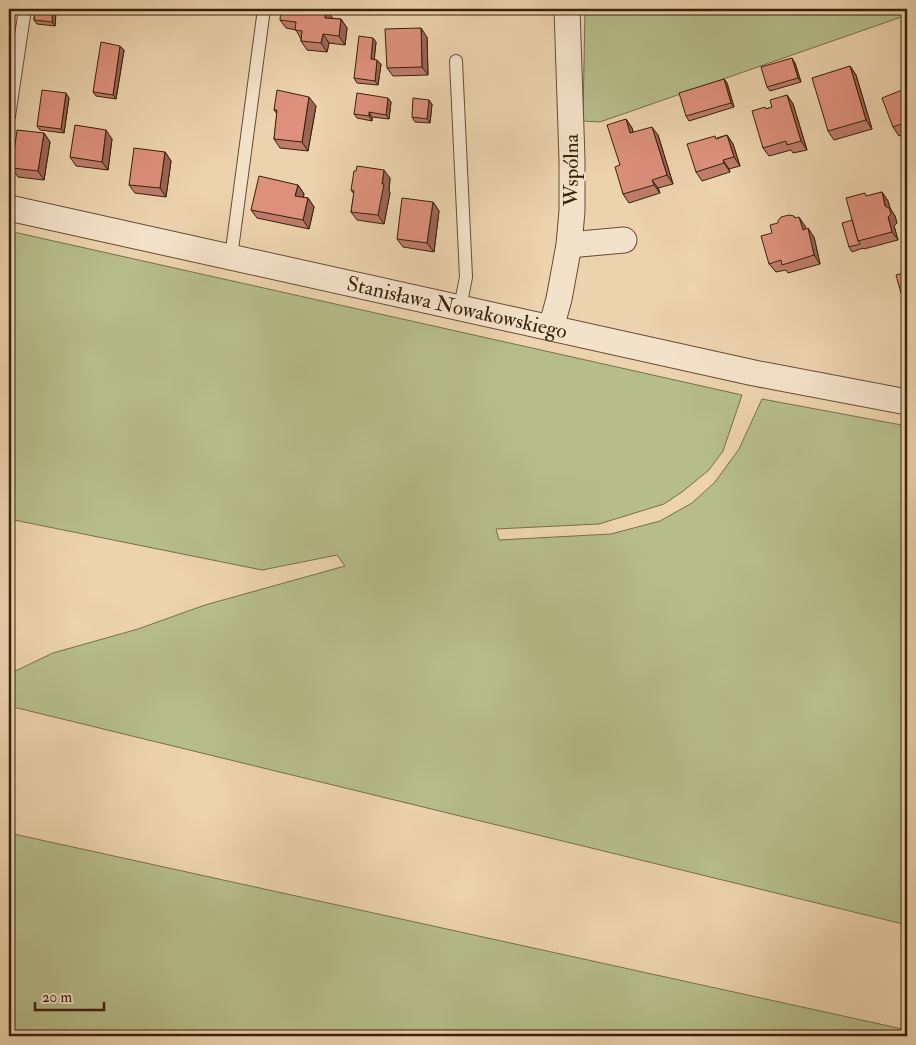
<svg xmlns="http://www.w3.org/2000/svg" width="916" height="1045" viewBox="0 0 916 1045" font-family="'IM FELL Double Pica',serif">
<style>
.green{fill:#b6bd8b;stroke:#776f4a}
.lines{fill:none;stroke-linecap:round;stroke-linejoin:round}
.service-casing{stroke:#654d32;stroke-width:14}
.minor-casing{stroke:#654d32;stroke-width:27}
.service{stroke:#f3e2ca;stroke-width:12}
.minor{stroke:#f3e2ca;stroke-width:25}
.wall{fill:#be7c6b;stroke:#382109}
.shaded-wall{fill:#9b6557;stroke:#382109}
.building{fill:#dd907c;stroke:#382109}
.labels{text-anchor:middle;stroke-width:4;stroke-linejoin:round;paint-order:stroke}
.street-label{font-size:21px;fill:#382109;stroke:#f3e2ca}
</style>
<rect width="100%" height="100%" fill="#ecd2ad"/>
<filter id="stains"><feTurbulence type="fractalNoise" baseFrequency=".004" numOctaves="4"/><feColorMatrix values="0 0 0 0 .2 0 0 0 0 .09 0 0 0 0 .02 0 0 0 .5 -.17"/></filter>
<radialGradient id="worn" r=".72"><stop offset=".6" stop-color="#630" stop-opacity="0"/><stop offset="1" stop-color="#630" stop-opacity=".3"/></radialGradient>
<g class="green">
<polygon points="585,9 907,9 907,15 600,122 583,121"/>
<polygon points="9,231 742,395 723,451 709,470 682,492 664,504 599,524 496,529 499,540 611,534 660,521 692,503 715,482 739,449 762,399 907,426 907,925 9,706 9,674 53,653 138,629 205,605 345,566 337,555 262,570 9,519"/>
<polygon points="9,833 907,1030 907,1036 9,1036"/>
</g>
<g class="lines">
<g class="service-casing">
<g id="service">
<polyline points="456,61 466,277 460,308"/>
<polyline points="9,116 25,9"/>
<polyline points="231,257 264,9"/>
</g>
</g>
<g class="minor-casing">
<g id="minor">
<path id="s1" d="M9,208l745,165 153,29"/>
<polyline points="569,245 624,240"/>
<polyline points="551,328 559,299 569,245 572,211 572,160 567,9"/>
</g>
</g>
<use href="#service" class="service"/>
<use href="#minor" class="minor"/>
</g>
<g class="wall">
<polygon points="35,9 54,9 56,12 55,26 37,24 34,20"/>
<polygon points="332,17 331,18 341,19 347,28 345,45 329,43 327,52 307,50 301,41 301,39 296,30 286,28 280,20"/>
<polygon points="427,37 428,75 393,76 387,68"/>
<polygon points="376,42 374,59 381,64 378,85 357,83 354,78"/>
<polygon points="124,50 116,99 96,96 93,92"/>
<polygon points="795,63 801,82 770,91 767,87"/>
<polygon points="850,66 856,75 872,129 834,140 828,131"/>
<polygon points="724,79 727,83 734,107 689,121 686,116"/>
<polygon points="907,88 907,133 899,136 893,127"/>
<polygon points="787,95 793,104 807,150 793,153 791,150 769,156 763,148 766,109 772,107"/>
<polygon points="69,98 64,133 40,130 37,126"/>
<polygon points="391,102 389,119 372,117 372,121 357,118 354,114"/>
<polygon points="432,104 430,123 415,122 412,117"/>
<polygon points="316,106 308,151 280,148 274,139 277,114 274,110"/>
<polygon points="626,119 632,128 633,132 658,135 673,184 658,188 660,193 629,203 623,194 620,165"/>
<polygon points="44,133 50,142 44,180 18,177 12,168"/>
<polygon points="727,135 733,144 740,166 729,169 730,172 702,181 696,172 717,138"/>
<polygon points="112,139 108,170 76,166 70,157"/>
<polygon points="165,152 171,161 166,197 135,193 129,185"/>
<polygon points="390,178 389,191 390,193 384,224 357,220 351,212 354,194 351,190"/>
<polygon points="298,185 304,194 303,197 308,198 314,207 309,229 257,218 251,210"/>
<polygon points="882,192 888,201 890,208 895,216 897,223 894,226 898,240 864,249 863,248 852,252 849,247 852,220 868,196"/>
<polygon points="433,202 439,211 434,252 403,247 397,239"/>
<polygon points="795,218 805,226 806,229 814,237 820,264 788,273 786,270 776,272 769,264 772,233"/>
</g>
<g class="shaded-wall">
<polygon points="53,9 56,12 55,26 52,22"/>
<polygon points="326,9 332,17 331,26 325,18"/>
<polygon points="341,19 347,28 345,45 339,36"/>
<polygon points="421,28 427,37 428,75 422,67"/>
<polygon points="323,34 329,43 327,52 321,43"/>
<polygon points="373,38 376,42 374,63 371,59"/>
<polygon points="120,46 124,50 116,99 113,95"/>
<polygon points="792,58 795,63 801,82 798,78"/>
<polygon points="377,60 381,64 378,85 375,81"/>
<polygon points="850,66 856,75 872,129 866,120"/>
<polygon points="724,79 727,83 734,107 731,103"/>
<polygon points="66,93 69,98 64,133 61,129"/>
<polygon points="787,95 793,104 807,150 801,141"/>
<polygon points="309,97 316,106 308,151 302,142"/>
<polygon points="388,98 391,102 389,119 386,115"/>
<polygon points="429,100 432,104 430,123 427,119"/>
<polygon points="369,112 372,117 372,121 369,116"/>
<polygon points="626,119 632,128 636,142 630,133"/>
<polygon points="652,127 658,135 673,184 667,175"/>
<polygon points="106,130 112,139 108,170 102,162"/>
<polygon points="44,133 50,142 44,180 38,171"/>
<polygon points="727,135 733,144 740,166 734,157"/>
<polygon points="165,152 171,161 166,197 160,188"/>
<polygon points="723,160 729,169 730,172 724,163"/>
<polygon points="384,170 390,178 389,191 390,193 384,224 378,215"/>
<polygon points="652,180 658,188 660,193 654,185"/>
<polygon points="298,185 304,194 302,205 295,196"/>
<polygon points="882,192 888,201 890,208 895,216 897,223 894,226 898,240 892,232"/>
<polygon points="308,198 314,207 309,229 303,220"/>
<polygon points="433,202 439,211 434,252 427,243"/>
<polygon points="799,217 805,226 809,239 803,230"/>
<polygon points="808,228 814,237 820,264 814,255"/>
</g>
<g class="building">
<polygon points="35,9 53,9 52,22 34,20"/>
<polygon points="281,9 325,9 325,18 341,19 339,36 323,34 321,43 301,41 302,31 295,30 296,22 280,20"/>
<polygon points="421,28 422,67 387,68 385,29"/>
<polygon points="359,36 373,38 371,59 377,60 375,81 354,78"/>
<polygon points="101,42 120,46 113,95 93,92"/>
<polygon points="792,58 798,78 767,87 761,67"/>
<polygon points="850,66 866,120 828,131 812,78"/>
<polygon points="724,79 731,103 686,116 679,93"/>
<polygon points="907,88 907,122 893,127 882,98"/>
<polygon points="42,90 66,93 61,129 37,126"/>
<polygon points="277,90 309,97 302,142 274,139 277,110 274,110"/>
<polygon points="357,93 388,98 386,115 369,112 369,116 354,114"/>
<polygon points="787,95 801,141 787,145 786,141 763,148 752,111 765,107 766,109 772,107 770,100"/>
<polygon points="413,98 429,100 427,119 412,117"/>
<polygon points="626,119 630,133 652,127 667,175 652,180 654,185 623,194 615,167 620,165 607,125"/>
<polygon points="75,125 106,130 102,162 70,157"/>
<polygon points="17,130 44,133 38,171 12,168"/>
<polygon points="727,135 734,157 723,160 724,163 696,172 687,144 715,136 716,139"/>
<polygon points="134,148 165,152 160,188 129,185"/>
<polygon points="357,166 384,170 382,184 384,184 378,215 351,212 354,191 351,190 354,171 356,171"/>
<polygon points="259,176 298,185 295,196 308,198 303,220 251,210"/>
<polygon points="882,192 885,206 889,208 891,214 888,217 892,232 858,241 846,198 865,193 866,196"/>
<polygon points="402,198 433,202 427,243 397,239"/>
<polygon points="789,215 794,216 795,218 799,217 803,230 808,228 814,255 782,265 781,260 769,264 761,236 772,233 770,225 778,223 778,221 781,217"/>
<polygon points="852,220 858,241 860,244 849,247 842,223"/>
<polygon points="907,272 907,314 896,275"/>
</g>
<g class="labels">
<g class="street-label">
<text transform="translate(571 170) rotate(-90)" y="7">Wspólna</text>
<text dy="7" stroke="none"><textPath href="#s1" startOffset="459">Stanisława Nowakowskiego</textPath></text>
</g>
</g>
<rect width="916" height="1045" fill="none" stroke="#ecd2ad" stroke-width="30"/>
<rect x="10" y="10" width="896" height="1025" fill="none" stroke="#382109" stroke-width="2.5"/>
<rect x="15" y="15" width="886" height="1015" fill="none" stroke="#382109"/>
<path d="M35 1002v8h69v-8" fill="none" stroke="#382109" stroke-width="2.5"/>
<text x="42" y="1002" font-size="15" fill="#382109" stroke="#f3e2ca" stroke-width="4" paint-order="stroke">20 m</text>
<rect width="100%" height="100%" filter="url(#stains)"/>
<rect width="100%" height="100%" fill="url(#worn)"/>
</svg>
